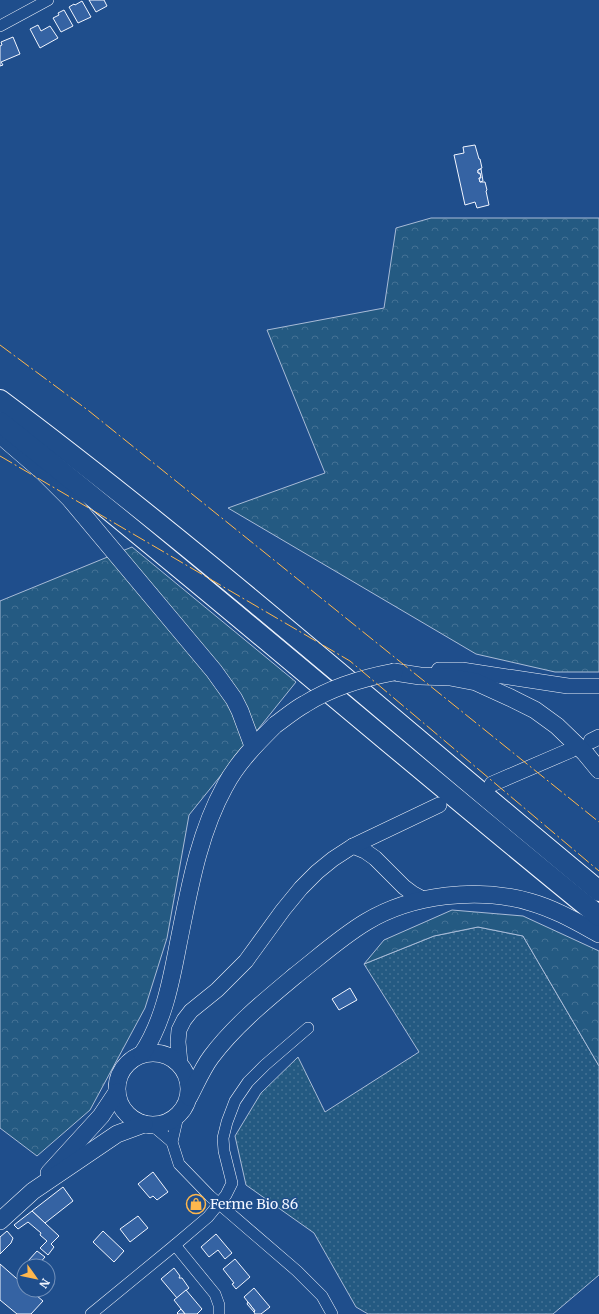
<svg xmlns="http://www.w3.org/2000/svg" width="599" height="1314" viewBox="0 0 599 1314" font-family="Merriweather,serif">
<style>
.grass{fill:url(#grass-dots);stroke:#a8bbd7}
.forest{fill:url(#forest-crowns);stroke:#a8bbd7}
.building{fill:#3563a3;stroke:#f2f6ff}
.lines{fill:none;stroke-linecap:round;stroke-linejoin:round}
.street-casing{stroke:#f2f6ff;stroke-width:12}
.secondary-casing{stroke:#f2f6ff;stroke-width:16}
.primary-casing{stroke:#f2f6ff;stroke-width:18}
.highway-casing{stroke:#f2f6ff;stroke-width:22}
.street{stroke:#1f4e8c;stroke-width:11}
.secondary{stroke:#1f4e8c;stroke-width:15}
.primary{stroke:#1f4e8c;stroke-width:17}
.highway{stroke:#1f4e8c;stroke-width:20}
.primary-bridge-casing{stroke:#f2f6ff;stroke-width:18;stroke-linecap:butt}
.primary-bridge{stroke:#1f4e8c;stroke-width:17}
.power{stroke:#ffb74d;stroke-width:1;stroke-dasharray:14 3 2 3;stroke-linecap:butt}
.labels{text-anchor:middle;stroke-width:3;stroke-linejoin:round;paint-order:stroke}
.poi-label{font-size:14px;fill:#f2f6ff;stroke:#1f4e8c;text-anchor:start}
</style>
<defs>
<pattern id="grass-dots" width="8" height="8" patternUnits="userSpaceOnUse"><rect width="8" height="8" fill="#245a82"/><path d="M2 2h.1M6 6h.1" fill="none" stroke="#447295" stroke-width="1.8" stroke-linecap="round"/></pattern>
<pattern id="forest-crowns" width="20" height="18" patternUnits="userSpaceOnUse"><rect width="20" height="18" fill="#245a82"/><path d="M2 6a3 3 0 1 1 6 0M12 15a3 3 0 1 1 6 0" fill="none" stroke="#447295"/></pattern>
</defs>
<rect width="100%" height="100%" fill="#1f4e8c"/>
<polygon class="grass" points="478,927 523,936 599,1066 599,1275 553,1314 368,1314 356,1307 314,1233 246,1185 235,1136 261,1093 298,1057 325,1112 419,1052 364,964 434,936"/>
<g class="forest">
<polygon points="431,218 599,218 599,672 555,672 476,654 228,508 325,473 267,330 384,308 396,228"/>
<polygon points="132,547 296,682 189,815 167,938 145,1008 90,1110 37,1156 0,1128 0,601"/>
<polygon points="452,910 523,916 599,951 599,1066 523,936 478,927 434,936 364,964 384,940"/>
</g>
<g class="building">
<polygon points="89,0 104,0 107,6 96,12"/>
<polygon points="82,1 91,17 78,23 69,7 74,4 75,5"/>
<polygon points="64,10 73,26 61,32 53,18 59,15 58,13"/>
<polygon points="38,25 41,31 50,26 58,38 40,48 30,29"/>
<polygon points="13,37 20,54 1,62 3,65 0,66 0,46 2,45 1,42"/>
<polygon points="475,145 479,159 480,159 482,168 478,170 478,173 480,173 481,178 479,178 480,182 485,182 487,190 486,191 489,205 477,208 475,202 465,205 454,155 464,153 463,147"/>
<polygon points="481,169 483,181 480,182 479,178 481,178 480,173 478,173 478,170"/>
<polygon points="350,988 357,1000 339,1010 332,999"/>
<polygon points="153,1172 168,1192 157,1200 153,1196 150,1198 138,1184"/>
<polygon points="63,1187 73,1201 45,1223 32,1211"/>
<polygon points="32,1211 59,1236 51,1244 54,1247 48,1255 40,1248 47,1241 40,1235 41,1233 28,1222 18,1229 14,1225"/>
<polygon points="138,1216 148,1228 130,1242 120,1229"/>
<polygon points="7,1231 13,1238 11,1243 0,1254 0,1237"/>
<polygon points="103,1231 124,1251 114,1262 93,1242"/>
<polygon points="216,1234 232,1253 225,1259 218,1250 209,1257 201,1247"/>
<polygon points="37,1251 45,1257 37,1266 34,1266 28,1261"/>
<polygon points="235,1259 250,1277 236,1289 232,1284 234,1283 223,1269"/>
<polygon points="0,1264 24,1285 24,1290 30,1290 43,1301 31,1314 17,1314 0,1300"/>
<polygon points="174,1268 180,1276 179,1278 182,1278 189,1288 177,1298 161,1279"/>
<polygon points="254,1288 270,1307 261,1314 255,1314 254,1312 255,1311 244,1297"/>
<polygon points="186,1290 202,1309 197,1314 185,1314 174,1300"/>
<polygon points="248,1302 255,1311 254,1312 247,1304"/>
<polygon points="181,1309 185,1314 178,1314 177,1313"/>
</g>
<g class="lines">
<g class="street-casing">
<g id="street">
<polyline points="0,26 48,0"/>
<polyline points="178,1116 172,1142 179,1164 210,1196 297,1271 322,1296 332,1314"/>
<polyline points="152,1125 172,1142"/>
<polyline points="175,1245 215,1294 219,1305 219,1314"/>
<polyline points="91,1314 175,1245 208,1217 226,1195 232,1183 224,1151 223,1138 227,1122 235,1101 248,1082 265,1065 308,1028"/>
</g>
</g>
<g class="secondary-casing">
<g id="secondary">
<polyline points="439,670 462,670 568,686 599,686"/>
<polyline points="591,741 599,737"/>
<polyline points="492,784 571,750"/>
<polyline points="353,846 365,851 375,858 404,887 412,893 423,899"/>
<polyline points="180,1063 178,1042 179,1030 184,1020 191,1011 217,990 246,961 283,910 301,888 317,872 333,859 353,846 439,805"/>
</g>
</g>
<g class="primary-casing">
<g id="primary">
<polyline points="0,435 43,472 70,499 214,671 234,699 240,711 253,746"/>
<polyline points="394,672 420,676 450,677 476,682 511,698 535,710 557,726 585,753 599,770"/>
<circle cx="153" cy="1089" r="36"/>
<path d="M142,1054c21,-31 29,-72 36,-109 11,-54 20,-110 47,-159 12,-23 31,-42 50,-61"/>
<path d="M189,1097c7,-13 13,-28 22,-40 23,-31 55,-57 85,-82 23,-18 45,-38 70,-53 46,-28 113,-35 164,-20 25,7 47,20 69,32"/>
<polyline points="49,1173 101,1116 117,1092"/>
<polyline points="0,1221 33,1191 117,1134 144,1124"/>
</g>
</g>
<g class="highway-casing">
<g id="highway">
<path d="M0,400c207,155 400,327 599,491"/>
<path d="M0,422c203,161 398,331 599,494"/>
</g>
</g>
<use href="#street" class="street"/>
<use href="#secondary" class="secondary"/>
<use href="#primary" class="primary"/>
<use href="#highway" class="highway"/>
<g class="primary-bridge-casing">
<path id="primary-bridge" d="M275,725c10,-7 19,-15 30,-21 27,-17 57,-26 89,-32"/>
</g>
<use href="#primary-bridge" class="primary-bridge"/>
<g class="power">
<polyline points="0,345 89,411 599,822"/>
<polyline points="0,456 350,661 599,871"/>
</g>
</g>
<defs>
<g id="shop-ring" transform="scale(1)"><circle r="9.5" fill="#1f4e8c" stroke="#ffb74d" stroke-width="1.5"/><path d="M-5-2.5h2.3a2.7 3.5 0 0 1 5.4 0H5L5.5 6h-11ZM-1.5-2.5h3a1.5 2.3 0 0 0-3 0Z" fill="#ffb74d"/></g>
</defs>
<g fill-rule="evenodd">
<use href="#shop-ring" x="196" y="1204"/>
</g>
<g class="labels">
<g class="poi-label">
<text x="210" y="1209">Ferme Bio 86</text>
</g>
</g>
<g transform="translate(36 1278) rotate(123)"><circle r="19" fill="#1f4e8c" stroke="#7391ba"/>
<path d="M0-3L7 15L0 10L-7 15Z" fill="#ffb74d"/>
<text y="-6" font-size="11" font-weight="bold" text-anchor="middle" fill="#f2f6ff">N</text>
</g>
</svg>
